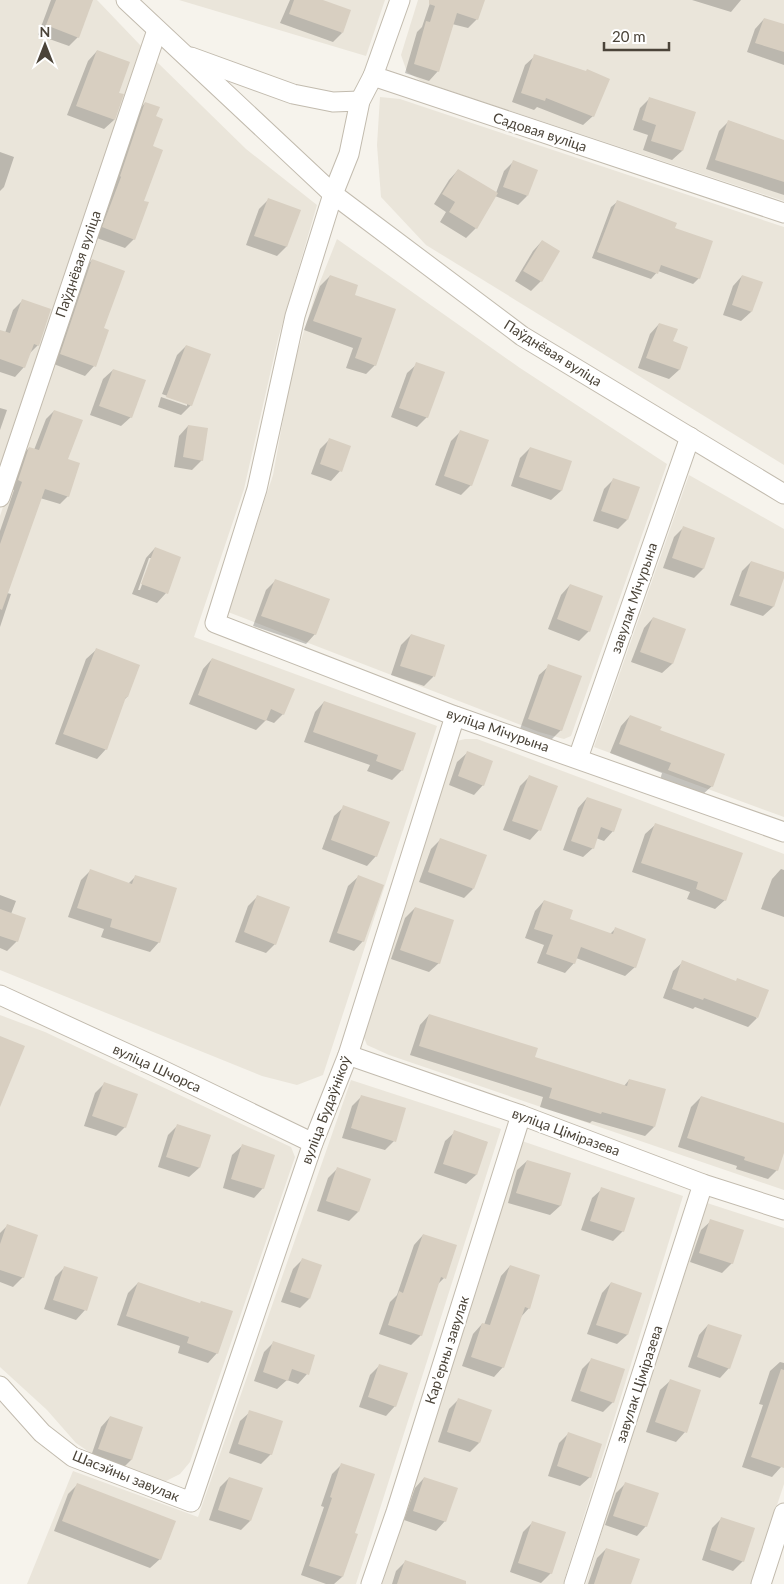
<svg xmlns="http://www.w3.org/2000/svg" width="784" height="1584" viewBox="0 0 784 1584" font-family="Lato,sans-serif">
<style>
.residential{fill:#eae5da}
.shadow{fill:#0003;fill-rule:evenodd}
.building{fill:#d8cfc1}
.lines{fill:none;stroke-linecap:round;stroke-linejoin:round}
.street-casing{stroke:#c2bbae;stroke-width:21}
.street{stroke:#fff;stroke-width:19}
.labels{text-anchor:middle;stroke-width:4.5;stroke-linejoin:round;paint-order:stroke}
.street-label{font-size:14px;fill:#4b4439;stroke:#fff}
</style>
<rect width="100%" height="100%" fill="#f6f3ec"/>
<g class="residential">
<polygon points="0,0 97,0 141,46 0,472"/>
<polygon points="179,0 385,0 366,56"/>
<polygon points="418,0 784,0 784,201 423,82 407,72 401,55"/>
<polygon points="157,62 246,149 317,205 278,339 244,489 194,637 437,726 323,1075 297,1085 262,1076 0,970 0,516 151,65"/>
<polygon points="380,97 400,99 784,227 784,465 426,245 381,197 377,145"/>
<polygon points="337,239 520,368 667,464 571,736 564,739 539,732 228,612 273,475 292,370 316,292"/>
<polygon points="689,475 784,529 784,817 594,747"/>
<polygon points="465,739 477,739 784,854 784,1190 389,1055 367,1045 363,1035 452,746 457,741"/>
<polygon points="0,1015 45,1032 291,1147 295,1157 190,1462 180,1474 164,1482 98,1458 76,1443 47,1410 0,1367"/>
<polygon points="351,1080 501,1129 356,1584 27,1584 73,1471 198,1517"/>
<polygon points="522,1141 683,1196 563,1584 382,1584"/>
<polygon points="707,1203 784,1228 784,1484 751,1584 586,1584 628,1445"/>
</g>
<g class="shadow">
<polygon points="51,0 89,0 78,37 69,46 38,35"/>
<polygon points="290,0 319,0 342,33 333,42 280,23"/>
<polygon points="431,0 483,0 477,19 468,28 452,24 438,71 429,81 405,73 417,32 422,27"/>
<polygon points="692,0 741,0 731,12"/>
<polygon points="764,19 784,26 784,65 747,52 755,29"/>
<polygon points="97,51 118,93 122,95 114,120 104,129 67,115 88,61"/>
<polygon points="535,56 593,116 583,125 537,107 534,110 512,102 525,65"/>
<polygon points="650,98 695,113 682,151 672,160 643,150 648,135 633,130 640,108"/>
<polygon points="145,103 155,117 152,147 143,201 134,239 125,248 94,237 136,113"/>
<polygon points="729,121 784,141 784,195 706,169 719,131"/>
<polygon points="0,152 14,157 4,187 0,191"/>
<polygon points="513,162 527,196 518,205 495,196 476,228 466,238 440,222 446,212 434,204 449,180 458,170 496,193 504,171"/>
<polygon points="268,200 299,211 286,247 277,256 246,245 259,209"/>
<polygon points="617,202 674,229 699,278 693,284 658,271 651,279 592,258 611,207"/>
<polygon points="542,241 558,251 541,281 531,291 515,281 533,251"/>
<polygon points="92,260 102,328 94,366 85,376 51,363 83,270"/>
<polygon points="330,276 353,296 375,365 366,374 346,368 353,348 304,330 320,286"/>
<polygon points="742,276 751,312 741,321 723,315 733,286"/>
<polygon points="23,300 38,345 29,354 24,367 15,377 0,372 0,331 5,333 13,310"/>
<polygon points="659,324 672,342 687,347 679,370 669,379 638,368 650,334"/>
<polygon points="186,346 191,405 181,415 158,407 161,397 187,406 187,403 162,394 177,355"/>
<polygon points="417,364 427,417 417,427 391,417 407,373"/>
<polygon points="113,370 131,417 121,426 90,415 103,379"/>
<polygon points="0,408 7,410 0,430"/>
<polygon points="54,411 66,460 68,496 60,504 40,498 7,593 11,594 0,627 0,531 14,490 10,489 21,456 29,448 34,450 46,419"/>
<polygon points="188,426 202,460 192,470 174,467 179,436"/>
<polygon points="461,431 471,485 461,495 435,485 451,441"/>
<polygon points="330,439 340,471 331,481 311,474 320,449"/>
<polygon points="530,448 570,462 561,491 551,500 511,486 520,458"/>
<polygon points="613,480 627,520 618,529 593,521 604,489"/>
<polygon points="683,528 714,538 703,569 694,578 663,568 674,537"/>
<path d="M155,548l11,45 -9,10 -25,-9 14,-36zM149,558h3l-12,32h-2z"/>
<polygon points="751,562 784,573 773,607 763,616 730,605 742,571"/>
<polygon points="276,580 315,634 306,644 253,626 266,590"/>
<polygon points="570,585 589,631 579,641 548,629 561,595"/>
<polygon points="653,618 684,630 672,664 662,673 631,662 644,628"/>
<polygon points="411,635 444,646 433,677 424,686 391,675 401,645"/>
<polygon points="96,650 127,697 123,701 106,749 97,759 55,744 86,659"/>
<polygon points="212,659 283,714 274,723 266,720 256,730 189,704 203,669"/>
<polygon points="549,666 561,730 551,740 520,729 539,675"/>
<polygon points="324,702 402,770 392,780 367,771 370,765 304,742 315,712"/>
<polygon points="630,716 712,786 702,795 660,780 662,773 610,753 621,726"/>
<polygon points="467,753 483,785 474,795 449,785 457,762"/>
<polygon points="529,777 539,830 530,840 503,830 520,786"/>
<polygon points="587,798 613,831 604,841 596,838 593,848 583,857 563,850 578,808"/>
<polygon points="344,807 376,856 367,866 322,849 334,816"/>
<polygon points="655,825 725,900 715,909 687,899 690,892 632,872 645,834"/>
<polygon points="441,839 473,889 464,898 419,882 431,849"/>
<polygon points="781,869 784,870 784,917 761,909 772,879"/>
<polygon points="90,871 128,884 136,876 159,942 150,952 101,937 104,929 68,917 81,880"/>
<polygon points="358,877 363,941 354,951 329,942 348,886"/>
<polygon points="0,895 16,901 11,914 17,941 7,951 0,948"/>
<polygon points="257,897 275,944 266,953 235,942 248,906"/>
<polygon points="544,901 568,920 610,934 615,929 635,967 625,976 576,958 574,963 565,973 537,963 544,945 525,938 535,911"/>
<polygon points="415,908 439,963 429,972 391,959 405,918"/>
<polygon points="683,962 757,1018 748,1027 695,1007 693,1009 663,998 673,971"/>
<polygon points="429,1015 534,1058 624,1086 629,1080 654,1127 645,1136 592,1121 590,1123 540,1107 543,1097 410,1055 420,1025"/>
<polygon points="104,1084 125,1127 116,1136 84,1126 95,1093"/>
<polygon points="362,1096 394,1141 385,1150 342,1138 352,1106"/>
<polygon points="701,1097 784,1124 784,1148 777,1170 768,1179 736,1169 737,1166 678,1147 691,1107"/>
<polygon points="178,1125 210,1136 199,1168 189,1177 158,1167 168,1135"/>
<polygon points="455,1132 487,1142 476,1175 466,1184 434,1173 445,1141"/>
<polygon points="242,1146 263,1188 254,1198 223,1188 232,1155"/>
<polygon points="527,1161 570,1174 560,1206 550,1215 508,1203 517,1170"/>
<polygon points="337,1169 358,1212 349,1221 317,1211 328,1178"/>
<polygon points="602,1189 623,1231 613,1241 581,1230 592,1198"/>
<polygon points="711,1221 732,1263 722,1273 690,1262 701,1230"/>
<polygon points="7,1226 23,1277 13,1287 0,1282 0,1233"/>
<polygon points="423,1235 444,1278 437,1285 421,1335 411,1345 379,1334 390,1302 397,1295 414,1245"/>
<polygon points="302,1260 309,1299 300,1308 281,1302 293,1269"/>
<polygon points="510,1266 529,1308 520,1318 503,1367 494,1377 462,1366 473,1334 482,1324 484,1325 501,1276"/>
<polygon points="64,1268 85,1310 76,1320 44,1309 55,1277"/>
<polygon points="138,1283 217,1353 208,1363 178,1353 180,1346 117,1325 128,1293"/>
<polygon points="611,1283 641,1294 627,1335 617,1344 587,1334 602,1293"/>
<polygon points="708,1325 729,1368 720,1378 688,1367 699,1335"/>
<polygon points="274,1342 307,1374 298,1384 287,1380 277,1389 254,1381 264,1352"/>
<polygon points="592,1359 613,1402 603,1412 571,1401 582,1369"/>
<polygon points="780,1362 784,1363 784,1459 781,1467 772,1477 742,1467 763,1405 759,1404 770,1371"/>
<polygon points="380,1365 395,1406 386,1416 359,1407 370,1375"/>
<polygon points="670,1381 685,1432 676,1442 646,1432 660,1390"/>
<polygon points="458,1400 479,1443 470,1452 438,1442 449,1409"/>
<polygon points="250,1412 271,1454 261,1464 229,1453 240,1421"/>
<polygon points="110,1417 142,1428 131,1460 122,1469 90,1459 101,1427"/>
<polygon points="568,1434 590,1477 580,1486 548,1476 559,1443"/>
<polygon points="341,1465 353,1534 342,1577 334,1584 326,1584 301,1575 324,1507 321,1506 332,1474"/>
<polygon points="229,1478 250,1521 241,1530 209,1520 220,1487"/>
<polygon points="424,1478 445,1521 436,1531 404,1520 415,1488"/>
<polygon points="78,1484 160,1559 150,1568 54,1531 68,1494"/>
<polygon points="625,1484 646,1526 637,1536 605,1525 616,1493"/>
<polygon points="722,1518 743,1561 733,1571 702,1560 712,1528"/>
<polygon points="533,1522 551,1573 541,1583 510,1572 523,1532"/>
<polygon points="606,1549 630,1584 588,1584 597,1558"/>
<polygon points="405,1562 432,1584 392,1584 396,1571"/>
</g>
<g class="building">
<polygon points="56,0 93,0 79,38 46,25"/>
<polygon points="294,0 323,0 351,10 343,33 289,14"/>
<polygon points="429,0 485,0 478,20 457,13 439,72 414,64 426,21 430,22 435,6 429,4"/>
<polygon points="764,18 784,24 784,52 755,43"/>
<polygon points="97,50 130,62 119,93 124,94 115,120 76,106"/>
<polygon points="534,54 586,71 587,69 610,79 594,117 546,98 545,101 521,93"/>
<polygon points="649,97 696,112 683,151 651,141 656,125 642,120"/>
<polygon points="145,102 160,107 156,116 163,119 153,146 163,150 144,201 149,202 135,240 102,227 121,177 120,176"/>
<polygon points="728,120 784,140 784,182 715,160"/>
<polygon points="513,160 538,170 528,196 503,187"/>
<polygon points="458,169 498,193 477,229 449,212 455,202 442,194"/>
<polygon points="268,198 301,210 287,247 254,236"/>
<polygon points="617,200 677,223 675,228 713,241 700,279 661,265 658,274 597,252"/>
<polygon points="542,240 560,251 542,282 523,271"/>
<polygon points="92,259 125,271 104,328 109,330 96,367 60,354"/>
<polygon points="330,275 358,285 355,295 396,309 376,366 355,358 362,338 313,321"/>
<polygon points="742,275 763,282 752,312 732,305"/>
<polygon points="22,299 51,309 39,346 34,344 25,368 0,359 0,330 10,333"/>
<polygon points="659,323 678,329 673,341 688,347 680,370 646,358"/>
<polygon points="186,345 211,354 192,406 166,397"/>
<polygon points="416,362 445,372 428,418 399,408"/>
<polygon points="113,369 146,380 132,418 99,406"/>
<polygon points="54,410 83,420 68,459 80,463 69,497 45,489 2,610 0,609 0,544 22,482 18,480 29,447 39,450"/>
<polygon points="188,425 208,428 203,461 183,457"/>
<polygon points="460,430 489,440 472,486 444,476"/>
<polygon points="329,438 351,446 342,472 320,464"/>
<polygon points="530,447 572,461 562,491 519,477"/>
<polygon points="613,478 640,487 628,520 601,511"/>
<polygon points="683,526 715,538 704,569 672,558"/>
<polygon points="155,547 181,557 168,594 141,584"/>
<polygon points="751,561 784,572 784,578 774,607 739,596"/>
<polygon points="275,579 330,599 316,635 261,616"/>
<polygon points="570,584 603,596 590,632 557,619"/>
<polygon points="653,617 686,629 673,664 640,652"/>
<polygon points="411,634 445,645 435,677 400,666"/>
<polygon points="96,648 140,665 128,697 126,697 107,750 63,734"/>
<polygon points="212,658 295,689 284,715 271,709 266,721 198,695"/>
<polygon points="548,664 582,676 562,731 528,719"/>
<polygon points="324,701 416,733 403,771 376,761 378,755 313,732"/>
<polygon points="630,715 662,727 660,730 725,754 713,787 668,770 671,763 619,744"/>
<polygon points="467,751 493,761 484,786 458,776"/>
<polygon points="529,775 558,786 541,831 512,821"/>
<polygon points="587,797 622,809 614,832 601,827 594,849 571,841"/>
<polygon points="343,805 390,822 377,857 331,840"/>
<polygon points="655,823 743,853 726,901 696,889 698,882 641,863"/>
<polygon points="440,838 487,855 474,889 428,872"/>
<polygon points="90,869 132,884 135,875 177,888 160,943 110,927 112,919 77,908"/>
<polygon points="358,875 384,885 364,942 337,933"/>
<polygon points="257,895 290,907 276,945 244,932"/>
<polygon points="544,900 573,910 570,919 613,934 615,927 646,939 636,968 581,947 575,964 546,954 553,935 534,929"/>
<polygon points="415,907 454,920 440,964 400,950"/>
<polygon points="0,909 26,918 18,942 0,936"/>
<polygon points="682,960 736,981 737,978 769,990 758,1018 704,998 703,1000 672,989"/>
<polygon points="429,1014 538,1048 535,1057 627,1086 629,1079 666,1089 655,1127 602,1112 601,1114 549,1098 552,1088 419,1046"/>
<polygon points="0,1036 25,1046 0,1107"/>
<polygon points="104,1082 138,1094 126,1128 92,1116"/>
<polygon points="361,1095 406,1108 396,1142 351,1128"/>
<polygon points="701,1096 784,1123 784,1153 778,1171 744,1160 745,1157 687,1138"/>
<polygon points="177,1124 211,1135 200,1168 166,1157"/>
<polygon points="454,1130 488,1142 477,1175 443,1164"/>
<polygon points="242,1144 275,1155 264,1189 231,1179"/>
<polygon points="527,1160 571,1173 561,1206 516,1193"/>
<polygon points="337,1167 371,1179 359,1212 326,1201"/>
<polygon points="601,1187 635,1198 624,1232 590,1221"/>
<polygon points="710,1219 744,1230 733,1264 699,1253"/>
<polygon points="7,1224 38,1235 24,1278 0,1270 0,1244"/>
<polygon points="423,1234 457,1245 446,1279 441,1277 422,1336 388,1325 399,1291 403,1293"/>
<polygon points="302,1258 322,1265 310,1299 290,1292"/>
<polygon points="510,1265 540,1275 530,1309 525,1307 504,1368 471,1357 482,1323 490,1325"/>
<polygon points="64,1266 98,1277 87,1311 53,1300"/>
<polygon points="138,1282 200,1303 201,1301 233,1311 218,1354 187,1343 189,1337 126,1316"/>
<polygon points="611,1282 642,1293 628,1335 596,1325"/>
<polygon points="708,1324 742,1335 730,1369 697,1357"/>
<polygon points="273,1341 315,1355 309,1375 292,1369 288,1381 263,1372"/>
<polygon points="591,1358 625,1369 614,1403 580,1391"/>
<polygon points="379,1364 408,1373 396,1407 368,1397"/>
<polygon points="781,1369 784,1370 784,1468 751,1457"/>
<polygon points="670,1379 701,1390 687,1433 655,1422"/>
<polygon points="458,1398 492,1410 480,1443 447,1432"/>
<polygon points="249,1410 283,1421 272,1455 238,1444"/>
<polygon points="110,1416 143,1427 132,1460 98,1449"/>
<polygon points="568,1432 602,1444 591,1478 557,1466"/>
<polygon points="341,1463 375,1474 355,1533 358,1534 343,1577 309,1566 332,1498 330,1497"/>
<polygon points="229,1477 263,1488 251,1521 218,1510"/>
<polygon points="424,1477 458,1488 446,1522 413,1511"/>
<polygon points="625,1482 659,1493 647,1527 613,1516"/>
<polygon points="77,1483 176,1521 161,1560 62,1521"/>
<polygon points="721,1517 755,1528 744,1562 710,1550"/>
<polygon points="532,1521 566,1532 552,1574 518,1563"/>
<polygon points="606,1548 640,1559 631,1584 594,1584"/>
<polygon points="405,1560 466,1581 466,1584 397,1584"/>
</g>
<g class="lines">
<g class="street-casing">
<g id="street">
<polyline points="126,0 333,194 522,336 784,494"/>
<polyline points="400,0 373,76 784,213"/>
<polyline points="191,57 293,94 333,102 360,101"/>
<polyline points="373,76 360,101 349,154 333,194 295,316 257,489 215,623 455,716 784,832"/>
<polyline points="0,497 157,30"/>
<polyline points="578,758 690,437"/>
<polyline points="0,995 156,1067 313,1143"/>
<polyline points="348,1055 521,1115 703,1184 784,1210"/>
<polyline points="0,1386 42,1433 73,1457 191,1502 313,1143 348,1055 455,716"/>
<polyline points="371,1584 396,1512 521,1115"/>
<polyline points="574,1584 703,1184"/>
<polyline points="761,1584 784,1513"/>
</g>
</g>
<use href="#street" class="street"/>
</g>
<g class="labels">
<g class="street-label">
<text transform="translate(540 132) rotate(18)" y="5">Садовая вуліца</text>
<text transform="translate(78 264) rotate(-71)" y="5">Паўднёвая вуліца</text>
<text transform="translate(553 353) rotate(32)" y="5">Паўднёвая вуліца</text>
<text transform="translate(634 598) rotate(-71)" y="5">завулак Мічурына</text>
<text transform="translate(498 730) rotate(19)" y="5">вуліца Мічурына</text>
<text transform="translate(157 1068) rotate(25)" y="5">вуліца Шчорса</text>
<text transform="translate(326 1110) rotate(-69)" y="5">вуліца Будаўнікоў</text>
<text transform="translate(566 1132) rotate(20)" y="5">вуліца Ціміразева</text>
<text transform="translate(447 1350) rotate(-72)" y="5">Карʼерны завулак</text>
<text transform="translate(639 1384) rotate(-72)" y="5">завулак Ціміразева</text>
<text transform="translate(126 1476) rotate(22)" y="5">Шасэйны завулак</text>
</g>
</g>
<g transform="translate(45 45)" stroke="#ffffff" stroke-width="4" paint-order="stroke">
<path d="M0-4L9 19L0 12L-9 19Z" fill="#4b4439"/>
<text y="-8" font-size="14" font-weight="bold" text-anchor="middle" fill="#4b4439">N</text>
</g>
<path d="M604 42v8h65v-8" fill="none" stroke="#4b4439" stroke-width="2.5"/>
<text x="612" y="42" font-size="15" fill="#4b4439" stroke="#ffffff" stroke-width="4" paint-order="stroke">20 m</text>
</svg>
